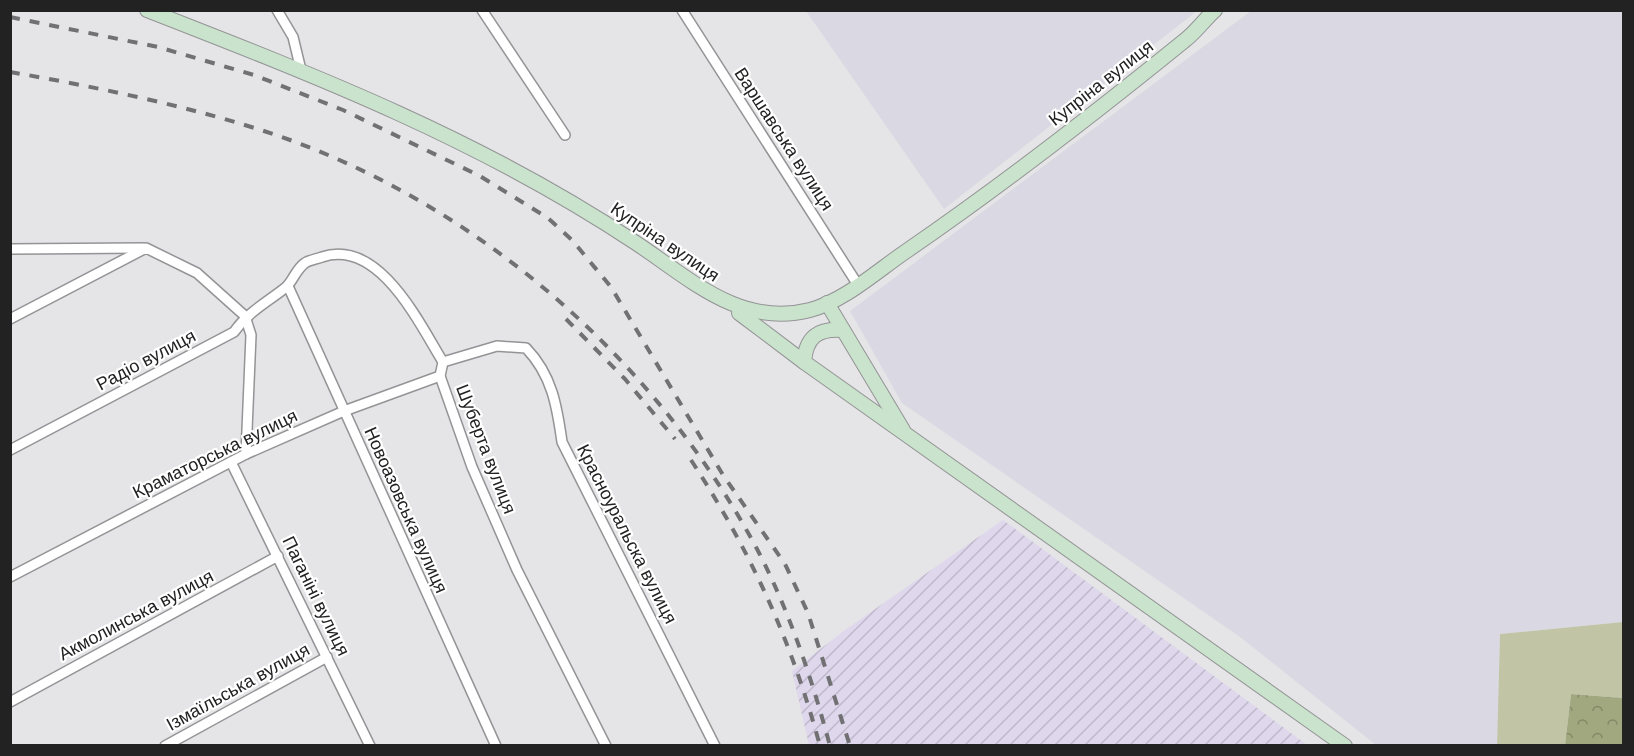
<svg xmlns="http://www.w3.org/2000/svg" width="1634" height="756" viewBox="0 0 1634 756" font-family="Arial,sans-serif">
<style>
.built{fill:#dad9e3}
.industrial{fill:url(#industrial-furrows)}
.grass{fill:#c1c5a6}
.forest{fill:url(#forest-crowns)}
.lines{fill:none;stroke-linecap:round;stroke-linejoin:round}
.street-casing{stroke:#949496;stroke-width:12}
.secondary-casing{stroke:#949496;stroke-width:16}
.street{stroke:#fff;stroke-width:9}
.secondary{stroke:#c9e3cc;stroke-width:14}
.rail{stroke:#717173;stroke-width:4;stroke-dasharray:10 10;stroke-linecap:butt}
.labels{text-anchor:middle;stroke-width:4.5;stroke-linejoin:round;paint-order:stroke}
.street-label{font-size:18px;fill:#222223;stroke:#fff}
</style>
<defs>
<pattern id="industrial-furrows" width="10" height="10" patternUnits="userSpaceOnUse" patternTransform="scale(1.5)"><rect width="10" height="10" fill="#dfd7ec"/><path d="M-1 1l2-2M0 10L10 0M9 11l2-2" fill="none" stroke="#bfb8ca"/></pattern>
<pattern id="forest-crowns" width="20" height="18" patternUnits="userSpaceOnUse" patternTransform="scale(1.5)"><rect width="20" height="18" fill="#a1a77e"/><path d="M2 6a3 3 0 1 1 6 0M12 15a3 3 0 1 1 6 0" fill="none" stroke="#838867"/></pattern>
</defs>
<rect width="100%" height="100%" fill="#e5e4e7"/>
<g class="built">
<polygon points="1197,11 944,209 806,11 1197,10"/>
<polygon points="1251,11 1623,11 1623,622 1500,634 1497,745 1376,745 1240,637 902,403 850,311"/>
</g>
<polygon class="industrial" points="1003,520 1307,745 809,745 792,671 845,630"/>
<polygon class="grass" points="1623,622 1623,698 1571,694 1565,745 1497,746 1500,634"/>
<polygon class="forest" points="1571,694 1623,698 1623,745 1565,745"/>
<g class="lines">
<g class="street-casing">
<g id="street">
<polyline points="277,10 293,37 301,70"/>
<polyline points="482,10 565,135"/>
<polyline points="682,10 858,285"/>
<polyline points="10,249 143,248"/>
<polyline points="288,286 496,746"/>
<polyline points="10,319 146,248 197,273 245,316 251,335 246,454"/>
<path d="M443,362l54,-16 29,2c26,27 31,58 36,94l153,304"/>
<path d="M10,450l224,-118c14,-20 32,-29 51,-44 8,-6 10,-18 20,-25 4,-3 12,-4 17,-6 57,-19 97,66 121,105l-3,14 32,91 45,103 89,176"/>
<polyline points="231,462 370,746"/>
<polyline points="10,577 246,454 344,411 440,376"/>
<polyline points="10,702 278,556"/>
<polyline points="165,746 327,657"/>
</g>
</g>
<g class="secondary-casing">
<g id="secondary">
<path d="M147,10c172,67 334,130 489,233 53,35 104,85 174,67 34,-9 66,-38 95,-58 96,-66 189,-138 279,-211 12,-9 20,-21 31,-31"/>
<polyline points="827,303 903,430"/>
<polyline points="739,313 804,362 1345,746"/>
<path d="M804,362c2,-25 14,-34 39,-32"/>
</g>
</g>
<use href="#street" class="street"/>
<use href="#secondary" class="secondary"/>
<g class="rail">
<polyline points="10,17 158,47 254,75 343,110 480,176 548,218 572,240 611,287 723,475 785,564 808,613 850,746"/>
<path d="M10,72c87,15 183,35 266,63 203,70 380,225 481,414 32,61 55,130 73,197"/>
<polyline points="566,319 625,379 675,439"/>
<path d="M691,460c60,92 100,179 129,286"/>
</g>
</g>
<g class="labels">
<g class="street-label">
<text transform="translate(1101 83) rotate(-38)" y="6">Купріна вулиця</text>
<text transform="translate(784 139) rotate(57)" y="6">Варшавська вулиця</text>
<text transform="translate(665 242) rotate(34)" y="6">Купріна вулиця</text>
<text transform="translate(146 360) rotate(-28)" y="6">Радіо вулиця</text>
<text transform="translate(486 449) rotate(69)" y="6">Шуберта вулиця</text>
<text transform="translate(215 454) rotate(-26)" y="6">Краматорська вулиця</text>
<text transform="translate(406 510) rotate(66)" y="6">Новоазовська вулиця</text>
<text transform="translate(627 534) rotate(63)" y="6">Красноуральска вулиця</text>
<text transform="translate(316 596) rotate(64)" y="6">Паганіні вулиця</text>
<text transform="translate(136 615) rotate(-28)" y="6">Акмолинська вулиця</text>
<text transform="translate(238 687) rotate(-29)" y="6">Ізмаїльська вулиця</text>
</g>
</g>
<rect width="1634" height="756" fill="none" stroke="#222223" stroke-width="24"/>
</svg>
